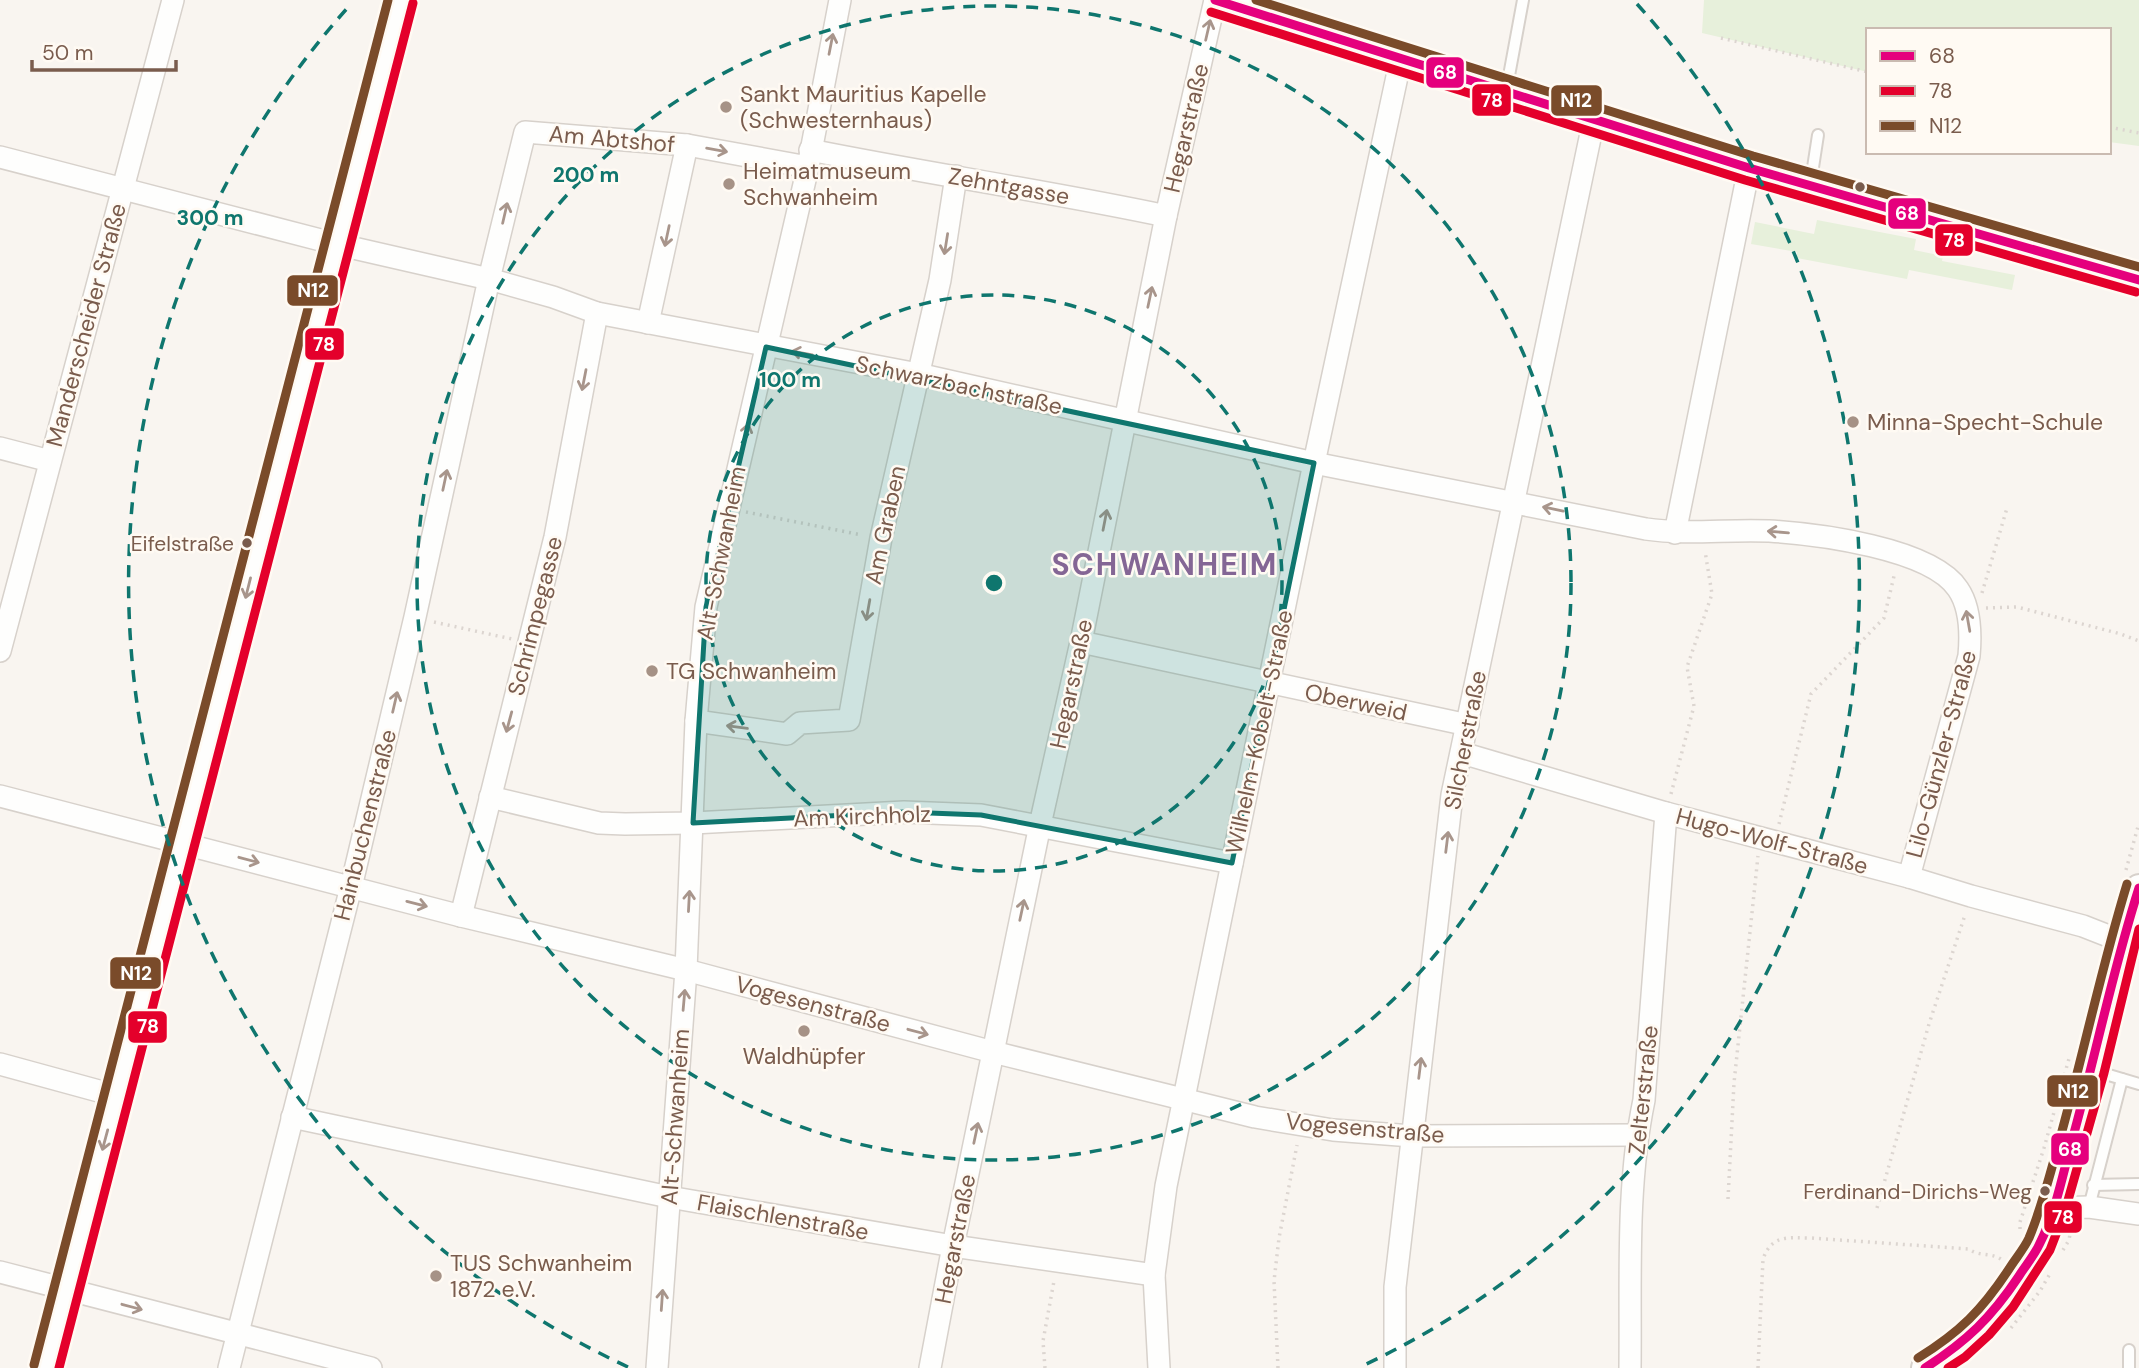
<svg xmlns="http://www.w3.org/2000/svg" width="2139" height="1368" viewBox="0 0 2139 1368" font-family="'DM Sans',sans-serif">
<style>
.green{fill:#e7f0db}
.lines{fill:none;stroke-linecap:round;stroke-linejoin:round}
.service-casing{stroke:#d7d1cb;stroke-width:14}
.minor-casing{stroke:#d7d1cb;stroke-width:24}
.tertiary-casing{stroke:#d7d1cb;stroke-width:30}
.path{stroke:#dcd5d0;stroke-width:3.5;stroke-dasharray:2 5;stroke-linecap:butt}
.service{stroke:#fefefd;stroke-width:10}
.minor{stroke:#fefefd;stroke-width:21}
.tertiary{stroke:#fefefd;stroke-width:26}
.bus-1-casing{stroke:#fffaf3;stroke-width:14}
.bus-2-casing{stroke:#fffaf3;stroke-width:14}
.bus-3-casing{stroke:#fffaf3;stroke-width:14}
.bus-1{stroke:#e5007d;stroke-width:9}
.bus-2{stroke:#e4002b;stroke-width:9}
.bus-3{stroke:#7a4b2a;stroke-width:9}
.oneway{stroke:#a8958b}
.marked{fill:#0f766e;fill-opacity:0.2;stroke:#0f766e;stroke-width:5;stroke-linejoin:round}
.ring{fill:none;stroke:#0f766e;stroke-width:3.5;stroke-dasharray:12 9}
.poi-dot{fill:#a69286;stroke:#fffaf3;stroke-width:2.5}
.bus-dot{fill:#7a5c4d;stroke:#fffaf3;stroke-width:2.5}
.labels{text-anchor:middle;stroke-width:5;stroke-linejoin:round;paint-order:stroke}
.bus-label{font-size:21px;fill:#7a5c4d;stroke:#fffaf3;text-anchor:end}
.poi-label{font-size:23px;fill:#7a5c4d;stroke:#fffaf3;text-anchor:start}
.street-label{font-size:23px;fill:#7a5c4d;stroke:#fffaf3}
.district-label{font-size:30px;font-weight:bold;letter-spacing:2px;fill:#846695;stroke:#fffaf3}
.centre{fill:#0f766e;stroke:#fffaf3;stroke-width:3.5}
.ring-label{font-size:21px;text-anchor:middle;font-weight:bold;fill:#0f766e;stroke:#fffaf3;stroke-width:5;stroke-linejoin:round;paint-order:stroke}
.line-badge{stroke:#fffaf3;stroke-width:2.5}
.badge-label{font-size:19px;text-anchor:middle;font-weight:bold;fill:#fff}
</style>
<rect width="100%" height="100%" fill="#f9f5f0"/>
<g class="green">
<polygon points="1704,0 2139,0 2139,146 2109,142 2109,30 1868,30 1868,72 1702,33"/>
<polygon points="1817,220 1916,239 1914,250 1943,256 1942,261 2015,275 2012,290 1909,270 1907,279 1797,258 1797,252 1751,244 1755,222 1814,234"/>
</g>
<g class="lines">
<g class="service-casing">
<g id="service">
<polyline points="1506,92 1523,0"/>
<polyline points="1810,187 1818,135"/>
<polyline points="2092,1070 2139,1084"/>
<polyline points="2093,1185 2139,1184"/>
<polyline points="2089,1207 2122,1079"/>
<polyline points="2129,1368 2129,1350"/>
</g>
</g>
<g class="minor-casing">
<g id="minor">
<polyline points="1215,0 1749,168 2139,280"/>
<path d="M810,150c119,24 238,41 356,66"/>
<path d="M0,157l336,87 153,35 64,18 44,16 321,61 396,89 332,66c41,6 82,0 123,2 48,3 162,17 189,58 13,19 13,45 11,67l-60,221"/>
<polyline points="648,323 687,145"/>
<polyline points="0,448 50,461"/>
<polyline points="1675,533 1749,168"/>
<polyline points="1081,642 1468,725"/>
<polyline points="0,651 173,0"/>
<polyline points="696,721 787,734 800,723 849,720 881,538 940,280 956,176"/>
<polyline points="1462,753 1666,813 1909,877 1971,896 2083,926 2139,948"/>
<polyline points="0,796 461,916 686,970 993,1052 1255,1117 1333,1130 1412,1136 1637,1135"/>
<polyline points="490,797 599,823 625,824 693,823 904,812 981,815 1232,863"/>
<polyline points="461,916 555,537 597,313"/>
<polyline points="0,1064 117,1096"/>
<polyline points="292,1117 669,1197 953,1246 1154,1275"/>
<polyline points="2053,1208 2089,1207 2139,1214"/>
<polyline points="0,1272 371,1368"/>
<polyline points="46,1368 401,0"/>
<polyline points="229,1368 351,887 415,617 489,279 525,132 687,145 808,167"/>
<polyline points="657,1368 686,970 696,721 706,607 808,167 840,0"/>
<polyline points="930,1368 953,1246 1040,825 1081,642 1166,216 1215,0"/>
<polyline points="1159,1368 1154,1275 1166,1186 1314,463 1401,58"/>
<polyline points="1395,1368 1395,1287 1452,795 1594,119"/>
<path d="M1630,1368c1,-89 -4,-181 14,-268l22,-287"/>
</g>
</g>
<g class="tertiary-casing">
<polyline id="tertiary" points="1925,1368 1958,1347 1980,1327 2003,1300 2039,1246 2053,1208 2092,1070 2122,942 2139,888"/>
</g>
<g class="path">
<polyline points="1721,38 1868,72"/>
<polyline points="2109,127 2139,133"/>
<polyline points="746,512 862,535"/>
<polyline points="1982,593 2007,508"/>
<polyline points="1986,608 2017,607 2121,634 2139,641"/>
<polyline points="434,622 512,639"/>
<polyline points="1671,794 1694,706 1687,667 1712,594 1705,551"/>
<polyline points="1779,824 1811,694 1884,618 1895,572"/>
<polyline points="2126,870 2139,823"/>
<polyline points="1728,1199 1734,1083 1758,856"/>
<polyline points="1877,1208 1929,1024 1965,915"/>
<polyline points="2020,1229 2020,1222 2044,1148 2070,1055"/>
<polyline points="2063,1250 2069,1240 2071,1228"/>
<polyline points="2011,1328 2040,1291 2051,1272"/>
<polyline points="1045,1368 1043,1341 1054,1281"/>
<polyline points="1278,1368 1274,1281 1279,1238 1297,1145"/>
<path d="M1758,1368l5,-109c9,-25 25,-21 48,-21l158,11c10,8 23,3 33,11"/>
</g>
<use href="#service" class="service"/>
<use href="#minor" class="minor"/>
<use href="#tertiary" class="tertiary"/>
<g class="bus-1-casing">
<g id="bus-1">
<polyline points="1215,0 1749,168 2139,280"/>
<path d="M1925,1368c42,-27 66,-50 94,-92 6,-10 15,-20 20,-31 16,-31 23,-67 32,-101 24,-85 41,-172 68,-256"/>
</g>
</g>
<g class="bus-2-casing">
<g id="bus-2">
<polyline points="1211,12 1745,180 2136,292"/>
<polyline points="59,1368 413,3"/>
<polyline points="1948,1368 1965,1357 1989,1335 2013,1307 2050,1250 2065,1211 2104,1073 2139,929"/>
</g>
</g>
<g class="bus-3-casing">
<g id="bus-3">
<polyline points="1256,0 1753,156 2139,267"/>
<path d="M1918,1358c42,-26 64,-48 91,-89 6,-10 15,-20 20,-31 13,-31 21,-64 30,-96 24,-86 42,-173 68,-258"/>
<polyline points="34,1365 388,0"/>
</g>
</g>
<use href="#bus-1" class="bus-1"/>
<use href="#bus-2" class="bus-2"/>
<use href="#bus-3" class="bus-3"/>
</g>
<defs><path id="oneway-shaft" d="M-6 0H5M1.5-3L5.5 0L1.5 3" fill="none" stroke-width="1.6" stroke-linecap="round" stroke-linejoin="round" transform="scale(1.75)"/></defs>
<g class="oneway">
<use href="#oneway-shaft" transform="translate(1208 30) rotate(-77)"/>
<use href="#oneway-shaft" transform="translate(831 44) rotate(-79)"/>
<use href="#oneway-shaft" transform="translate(717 150) rotate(10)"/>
<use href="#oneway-shaft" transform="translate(505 213) rotate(-77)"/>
<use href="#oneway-shaft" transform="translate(667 236) rotate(102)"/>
<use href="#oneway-shaft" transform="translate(946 244) rotate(99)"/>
<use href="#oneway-shaft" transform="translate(1150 297) rotate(-78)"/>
<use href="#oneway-shaft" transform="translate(802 353) rotate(-170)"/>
<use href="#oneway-shaft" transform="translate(584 380) rotate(101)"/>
<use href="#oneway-shaft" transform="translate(746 434) rotate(-77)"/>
<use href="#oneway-shaft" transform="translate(445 480) rotate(-78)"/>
<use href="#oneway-shaft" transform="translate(1553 509) rotate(-168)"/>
<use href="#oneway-shaft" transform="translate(1105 520) rotate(-79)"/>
<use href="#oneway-shaft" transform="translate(1778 532) rotate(-175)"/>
<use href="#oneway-shaft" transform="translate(248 588) rotate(104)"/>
<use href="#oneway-shaft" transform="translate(868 610) rotate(100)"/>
<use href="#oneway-shaft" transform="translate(1968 621) rotate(-100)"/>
<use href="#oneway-shaft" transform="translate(395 702) rotate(-77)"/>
<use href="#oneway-shaft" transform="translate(509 722) rotate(105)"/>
<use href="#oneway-shaft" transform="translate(737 727) rotate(-172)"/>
<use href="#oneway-shaft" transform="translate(1447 842) rotate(-83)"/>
<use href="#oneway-shaft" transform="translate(249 860) rotate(15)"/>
<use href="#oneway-shaft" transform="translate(689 901) rotate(-87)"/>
<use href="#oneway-shaft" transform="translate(417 904) rotate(14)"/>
<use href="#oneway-shaft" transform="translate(1022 910) rotate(-78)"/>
<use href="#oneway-shaft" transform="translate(684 1000) rotate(-85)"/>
<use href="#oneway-shaft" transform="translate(918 1032) rotate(15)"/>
<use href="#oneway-shaft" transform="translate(1420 1068) rotate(-83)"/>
<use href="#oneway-shaft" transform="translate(976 1133) rotate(-78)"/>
<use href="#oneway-shaft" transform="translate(105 1140) rotate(105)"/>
<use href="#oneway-shaft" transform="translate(662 1300) rotate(-86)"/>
<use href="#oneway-shaft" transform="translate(132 1307) rotate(15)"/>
</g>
<path class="marked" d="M766,347l548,116 -82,400 -251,-48 -77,-3 -211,11 13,-216z"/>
<g class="ring">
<circle cx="994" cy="583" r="288"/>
<circle cx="994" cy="583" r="577"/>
<path d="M628 1367A865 865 0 0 1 351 4M1637 4A865 865 0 0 1 1360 1367"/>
</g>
<g class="poi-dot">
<circle cx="726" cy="107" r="7"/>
<circle cx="729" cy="184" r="7"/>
<circle cx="1853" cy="422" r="7"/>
<circle cx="652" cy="671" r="7"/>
<circle cx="804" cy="1031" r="7"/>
<circle cx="436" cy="1276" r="7"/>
</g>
<g class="bus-dot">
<circle cx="1860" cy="187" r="6"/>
<circle cx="247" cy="543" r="6"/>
<circle cx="2045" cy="1191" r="6"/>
</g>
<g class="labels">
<g class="bus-label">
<text x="234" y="551">Eifelstraße</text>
<text x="2032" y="1199">Ferdinand-Dirichs-Weg</text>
</g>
<g class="poi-label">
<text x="740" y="102">Sankt Mauritius Kapelle<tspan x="740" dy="26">(Schwesternhaus)</tspan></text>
<text x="743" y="179">Heimatmuseum<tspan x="743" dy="26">Schwanheim</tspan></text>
<text x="1867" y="430">Minna-Specht-Schule</text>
<text x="666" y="679">TG Schwanheim</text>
<text x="804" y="1064" text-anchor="middle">Waldhüpfer</text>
<text x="450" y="1271">TUS Schwanheim<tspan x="450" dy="26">1872 e.V.</tspan></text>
</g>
<g class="street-label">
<text transform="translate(1186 128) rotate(-77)" y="8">Hegarstraße</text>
<text transform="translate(612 139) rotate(5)" y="8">Am Abtshof</text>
<text transform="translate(1009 186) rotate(10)" y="8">Zehntgasse</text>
<text transform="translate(86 325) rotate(-75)" y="8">Manderscheider Straße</text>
<text transform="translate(959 385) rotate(12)" y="8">Schwarzbachstraße</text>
<text transform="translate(885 525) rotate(-78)" y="8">Am Graben</text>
<text transform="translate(721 553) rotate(-79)" y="8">Alt-Schwanheim</text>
<text transform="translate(535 616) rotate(-76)" y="8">Schrimpegasse</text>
<text transform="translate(1071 684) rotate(-78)" y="8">Hegarstraße</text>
<text transform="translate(1356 702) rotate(12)" y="8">Oberweid</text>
<text transform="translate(1259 732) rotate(-78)" y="8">Wilhelm-Kobelt-Straße</text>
<text transform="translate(1465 740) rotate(-79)" y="8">Silcherstraße</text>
<text transform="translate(1941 754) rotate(-75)" y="8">Lilo-Günzler-Straße</text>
<text transform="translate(862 816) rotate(-2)" y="8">Am Kirchholz</text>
<text transform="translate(365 825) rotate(-76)" y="8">Hainbuchenstraße</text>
<text transform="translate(1772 841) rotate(15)" y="8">Hugo-Wolf-Straße</text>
<text transform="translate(813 1004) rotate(15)" y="8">Vogesenstraße</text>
<text transform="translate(1643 1090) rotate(-84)" y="8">Zelterstraße</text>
<text transform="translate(675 1117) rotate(-86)" y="8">Alt-Schwanheim</text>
<text transform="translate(1365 1128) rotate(5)" y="8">Vogesenstraße</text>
<text transform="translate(783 1217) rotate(10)" y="8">Flaischlenstraße</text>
<text transform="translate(955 1239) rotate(-79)" y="8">Hegarstraße</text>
</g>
<g class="district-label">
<text x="1165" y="575">SCHWANHEIM</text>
</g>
</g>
<circle cx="994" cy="583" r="10" class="centre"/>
<g class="ring-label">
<text x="586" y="182">200 m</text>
<text x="210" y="225">300 m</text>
<text x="790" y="387">100 m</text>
</g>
<g class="line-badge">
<rect x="1425" y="56" width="40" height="33" rx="7" fill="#e5007d"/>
<rect x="1471" y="83" width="41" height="34" rx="7" fill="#e4002b"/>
<rect x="1550" y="84" width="53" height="33" rx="7" fill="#7a4b2a"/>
<rect x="1887" y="197" width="40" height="33" rx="7" fill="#e5007d"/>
<rect x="1934" y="223" width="40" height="34" rx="7" fill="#e4002b"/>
<rect x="286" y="274" width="53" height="33" rx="7" fill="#7a4b2a"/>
<rect x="304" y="327" width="41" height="34" rx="7" fill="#e4002b"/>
<rect x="109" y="956" width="53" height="34" rx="7" fill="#7a4b2a"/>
<rect x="127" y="1010" width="41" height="34" rx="7" fill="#e4002b"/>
<rect x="2046" y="1074" width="53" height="34" rx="7" fill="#7a4b2a"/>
<rect x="2050" y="1132" width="40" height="34" rx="7" fill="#e5007d"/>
<rect x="2043" y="1200" width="40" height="34" rx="7" fill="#e4002b"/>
</g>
<g class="badge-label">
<text x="1445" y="79">68</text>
<text x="1492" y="107">78</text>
<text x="1576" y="107">N12</text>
<text x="1907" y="220">68</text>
<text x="1954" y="247">78</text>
<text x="313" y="297">N12</text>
<text x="324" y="351">78</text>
<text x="136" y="980">N12</text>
<text x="148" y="1033">78</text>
<text x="2073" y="1098">N12</text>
<text x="2070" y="1156">68</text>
<text x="2063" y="1224">78</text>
</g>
<rect x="1866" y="28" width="245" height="126" fill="#fffaf3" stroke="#cabbb1" stroke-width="2"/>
<rect x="1880" y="51" width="35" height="10" fill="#e5007d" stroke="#cabbb1" stroke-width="2"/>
<text x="1929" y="63" font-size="21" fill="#7a5c4d">68</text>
<rect x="1880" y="86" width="35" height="10" fill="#e4002b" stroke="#cabbb1" stroke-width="2"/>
<text x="1929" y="98" font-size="21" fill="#7a5c4d">78</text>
<rect x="1880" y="121" width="35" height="10" fill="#7a4b2a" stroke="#cabbb1" stroke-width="2"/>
<text x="1929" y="133" font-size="21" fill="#7a5c4d">N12</text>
<path d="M32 60v10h144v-10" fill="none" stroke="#7a5c4d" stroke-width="3.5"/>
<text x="42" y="60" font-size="21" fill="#7a5c4d" stroke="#fffaf3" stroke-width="5" paint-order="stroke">50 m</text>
</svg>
